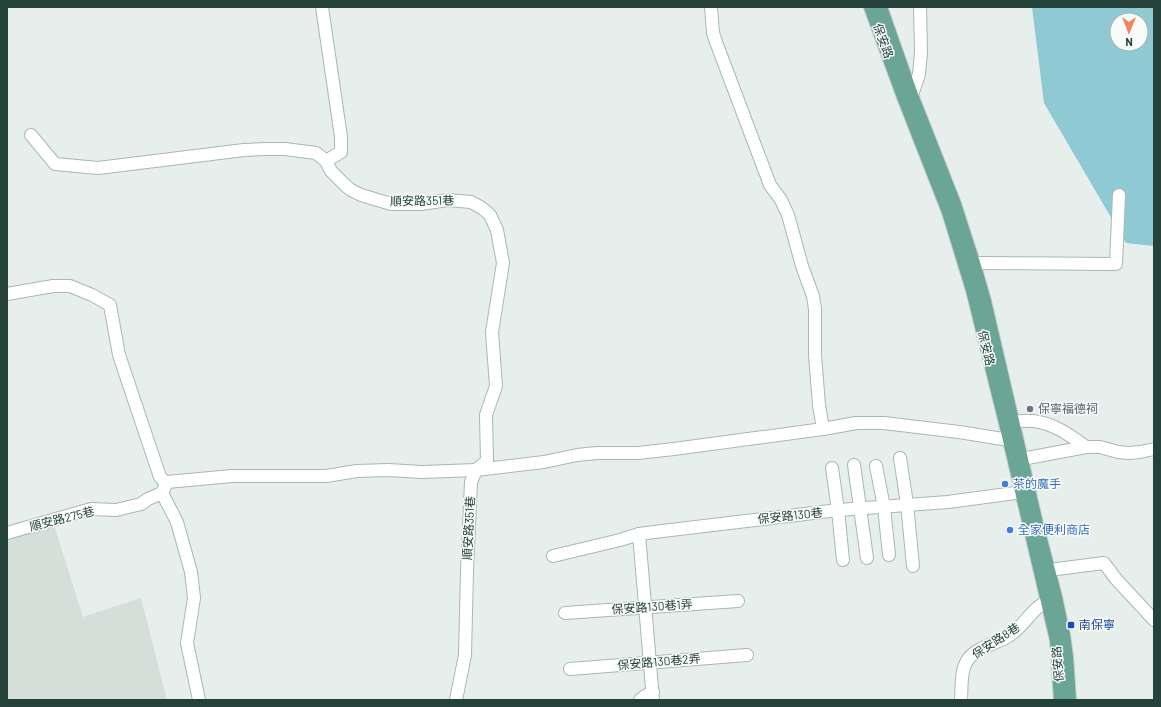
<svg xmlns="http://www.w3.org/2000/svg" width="1161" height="707" viewBox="0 0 1161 707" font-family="Barlow,'Noto Sans TC',sans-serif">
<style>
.built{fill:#d4dfda}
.water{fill:#8ec9d4;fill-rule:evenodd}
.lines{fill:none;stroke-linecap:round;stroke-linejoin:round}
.minor-casing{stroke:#a8b8b2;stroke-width:14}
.major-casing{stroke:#c2cac8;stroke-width:14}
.minor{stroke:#fff;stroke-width:12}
.major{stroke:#6aa596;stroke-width:12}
.worship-dot{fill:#6b7280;stroke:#f7fbf9;stroke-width:1.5}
.shop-dot{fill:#3f7fe0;stroke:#f7fbf9;stroke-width:1.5}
.transit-dot{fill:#1a4fb4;stroke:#f7fbf9;stroke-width:1.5}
.labels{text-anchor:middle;stroke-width:3;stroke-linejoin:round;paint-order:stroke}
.street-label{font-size:12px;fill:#24423a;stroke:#f7fbf9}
.worship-label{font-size:12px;fill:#5b616d;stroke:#f7fbf9;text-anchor:start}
.shop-label{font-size:12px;fill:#366cbe;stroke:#f7fbf9;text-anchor:start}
.transit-label{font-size:12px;fill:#164399;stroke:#f7fbf9;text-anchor:start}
</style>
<rect width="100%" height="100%" fill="#e6efeb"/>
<polygon class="built" points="54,525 83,617 141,598 167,700 7,700 7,539"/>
<path class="water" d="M1032,7h122v239l-28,-3 -82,-140zM1117,20h24v24h-24z"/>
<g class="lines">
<g class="minor-casing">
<g id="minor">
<polyline points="322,7 341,137 341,152 326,161"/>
<polyline points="711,7 713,33 716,42 770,185 781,200 788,215 802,266 813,296 815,309 815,355 819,405 823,429"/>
<polyline points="912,95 919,74 921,52 920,7"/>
<polyline points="31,135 55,164 98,168 244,150 267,149 285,149 316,153 326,161 331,171 346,186 351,190 361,195 391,204 421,204 448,200 471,202 482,208 490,215 497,230 503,263 492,332 496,386 486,415 487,461 476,470 471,482 467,571 465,655 456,700"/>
<polyline points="974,263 1116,264 1119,195"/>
<polyline points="7,294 53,286 70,286 92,295 110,305 119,355 160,477 163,480 167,482 232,476 326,476 357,471 388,470 422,472 476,470 544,462 577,455 597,453 638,453 674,449 823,429 856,423 884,423 959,432 1009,440 1017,438"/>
<path d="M1005,423c9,-1 19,-3 28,-2 20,2 37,14 53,26"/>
<polyline points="900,458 907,504 913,566"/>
<polyline points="1022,459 1086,447 1100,447 1118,452 1129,453 1140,452 1154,449"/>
<polyline points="854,465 867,558"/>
<polyline points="876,466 884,507 889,555"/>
<polyline points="832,468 838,510 843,560"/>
<polyline points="167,482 162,493 177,522 191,572 194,598 187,643 199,700"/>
<polyline points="7,533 91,509 116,510 141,504 148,499 162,493"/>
<polyline points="639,534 653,700"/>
<polyline points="553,556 620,540 639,534 654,532 838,510 948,502 1030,491"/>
<polyline points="1049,570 1104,563 1116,579 1154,620"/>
<polyline points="565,613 738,601"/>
<polyline points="570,669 747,655"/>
<polyline points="640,700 645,696 653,692"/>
<path d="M961,700c1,-14 -1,-31 8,-42 9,-11 26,-14 38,-21 12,-7 18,-17 27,-26 5,-6 14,-10 21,-14"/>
</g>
</g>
<g class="major-casing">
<g id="major">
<polyline points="870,7 903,97 948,212 972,290 1005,423 1056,640 1060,700"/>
<polyline points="881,7 912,95 955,204 974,263 985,301 1038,528 1056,597 1064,635 1067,657 1070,700"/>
</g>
</g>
<use href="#minor" class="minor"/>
<use href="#major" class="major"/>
</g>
<circle class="worship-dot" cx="1030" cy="409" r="4"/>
<g class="shop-dot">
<circle cx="1005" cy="484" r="4"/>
<circle cx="1010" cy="530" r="4"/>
</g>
<rect class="transit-dot" x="1067" y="621" width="8" height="8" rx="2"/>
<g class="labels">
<g class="street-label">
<text transform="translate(883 41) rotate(70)" y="4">保安路</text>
<text transform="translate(422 201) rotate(-1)" y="4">順安路351巷</text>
<text transform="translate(986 348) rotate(76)" y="4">保安路</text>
<text transform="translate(790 516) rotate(-6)" y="4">保安路130巷</text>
<text transform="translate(62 519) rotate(-14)" y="4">順安路275巷</text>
<text transform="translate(469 528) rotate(-87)" y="4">順安路351巷</text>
<text transform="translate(652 607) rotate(-4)" y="4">保安路130巷1弄</text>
<text transform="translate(996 641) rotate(-33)" y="4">保安路8巷</text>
<text transform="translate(659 662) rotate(-5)" y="4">保安路130巷2弄</text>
<text transform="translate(1058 664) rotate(-95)" y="4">保安路</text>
</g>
<g class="worship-label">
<text x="1038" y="413">保寧福德祠</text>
</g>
<g class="shop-label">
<text x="1013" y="488">茶的魔手</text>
<text x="1018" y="534">全家便利商店</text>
</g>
<g class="transit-label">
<text x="1079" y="629">南保寧</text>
</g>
</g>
<rect width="1161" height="707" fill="none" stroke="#24423a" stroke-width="16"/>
<g transform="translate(1129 32) rotate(180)"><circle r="19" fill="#f7fbf9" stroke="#a3b1ad"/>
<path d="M0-3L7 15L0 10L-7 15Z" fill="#f4845f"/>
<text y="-6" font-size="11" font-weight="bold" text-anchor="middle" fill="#24423a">N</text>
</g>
</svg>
